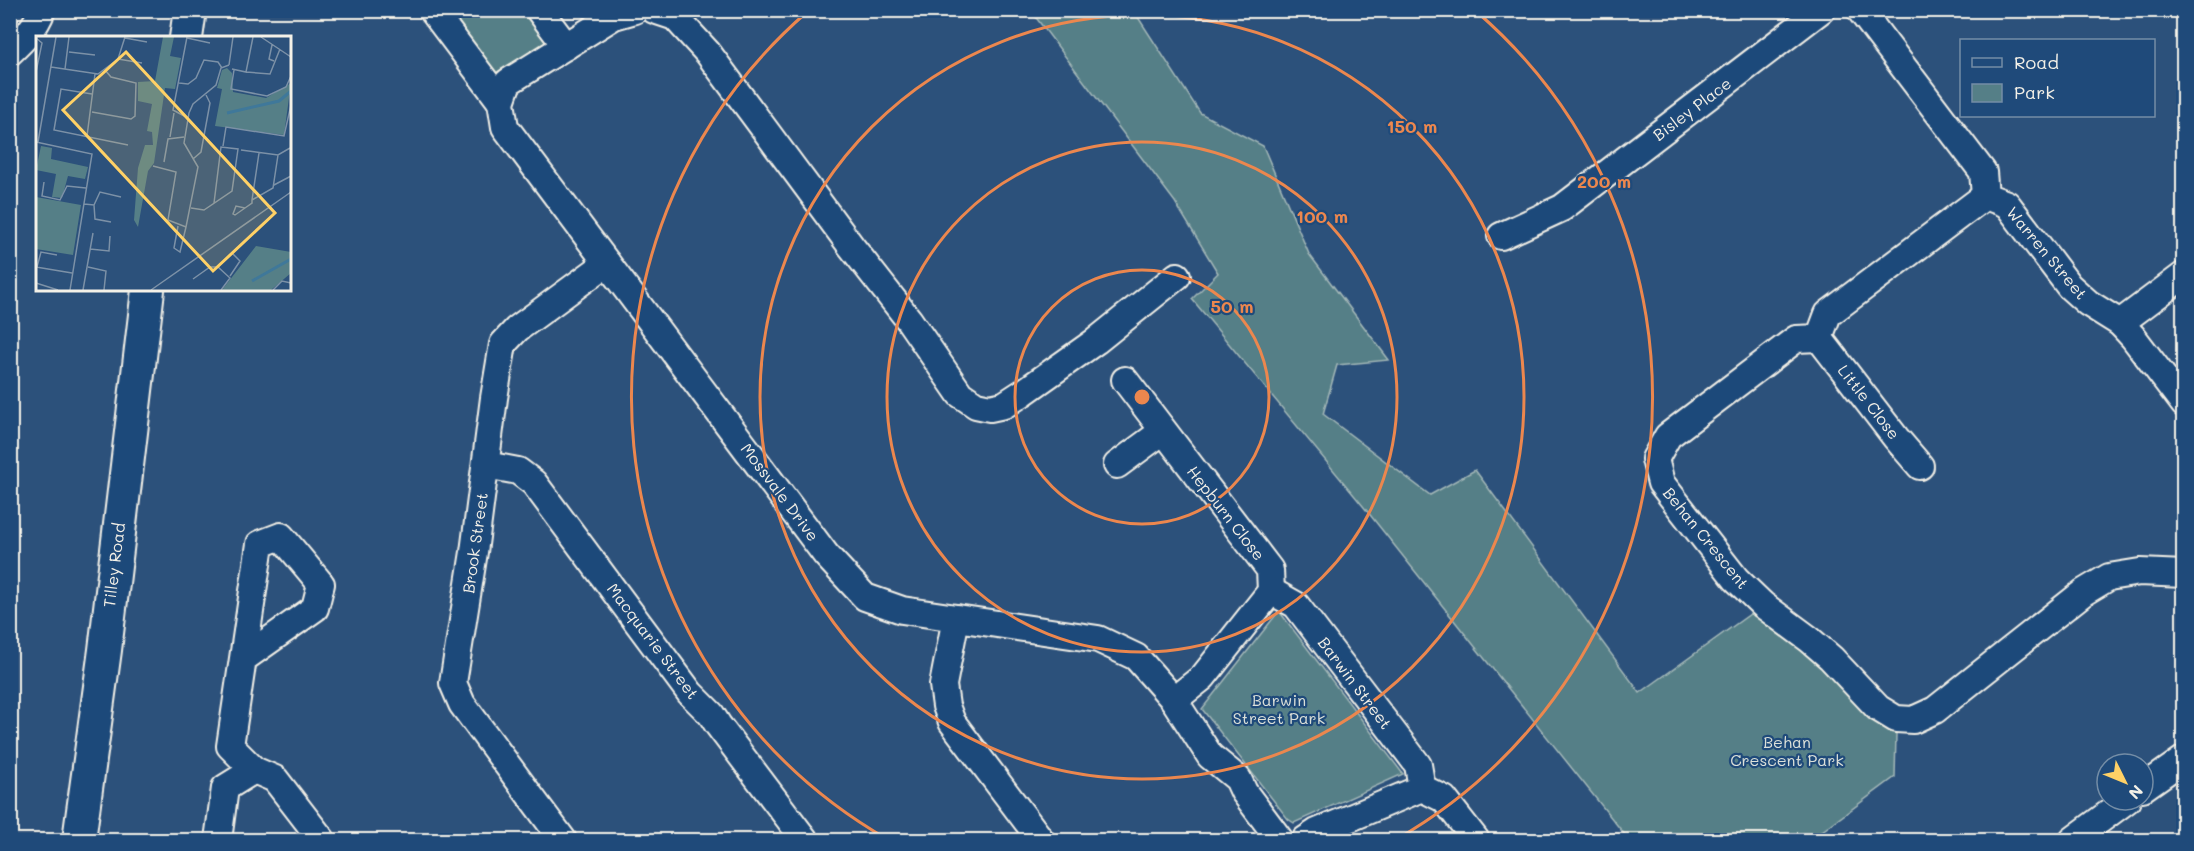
<svg xmlns="http://www.w3.org/2000/svg" width="2194" height="851" viewBox="0 0 2194 851" font-family="Mali,sans-serif">
<style>
.green{fill:#557f87;stroke:#a4b8b8;stroke-width:1.5}
.lines{fill:none;stroke-linecap:round;stroke-linejoin:round}
.minor-casing{stroke:#f4f1e8;stroke-width:30}
.major-casing{stroke:#f4f1e8;stroke-width:36}
.minor{stroke:#1f4a7a;stroke-width:26}
.major{stroke:#1f4a7a;stroke-width:32}
.ring{fill:none;stroke:#ec874e;stroke-width:3}
.labels{text-anchor:middle;stroke-width:4.5;stroke-linejoin:round;paint-order:stroke}
.street-label{font-size:16px;fill:#f4f1e8;stroke:#1f4a7a}
.park-label{font-size:16px;fill:#dce0d9;stroke:#1f4a7a}
.inset-river{fill:none;stroke:#3f789a;stroke-width:3}
.inset-road{fill:none;stroke:#7c91a7;stroke-width:1.5}
.view{fill:#ffd166;fill-opacity:0.15;stroke:#ffd166;stroke-width:3}
.inset-edge{fill:none;stroke:#f4f1e8;stroke-width:3}
.centre{fill:#ec874e;stroke:#1f4a7a;stroke-width:3}
.ring-label{font-size:18px;text-anchor:middle;font-weight:bold;fill:#ec874e;stroke:#1f4a7a;stroke-width:4.5;stroke-linejoin:round;paint-order:stroke}
</style>
<rect width="100%" height="100%" fill="#2c517b"/>
<filter id="ink" filterUnits="userSpaceOnUse"><feTurbulence type="fractalNoise" baseFrequency=".0167" numOctaves="2"/><feDisplacementMap in="SourceGraphic" scale="12" xChannelSelector="R" yChannelSelector="G"/><feConvolveMatrix kernelMatrix="1 2 1 2 8 2 1 2 1" color-interpolation-filters="sRGB"/></filter>
<g filter="url(#ink)">
<g class="green">
<polygon points="442,11 530,11 552,40 495,81"/>
<polygon points="1031,11 1134,11 1200,113 1263,146 1309,254 1389,360 1337,365 1323,414 1430,495 1475,470 1640,693 1753,612 1813,656 1871,717 1896,734 1895,777 1810,840 1629,840 1363,506 1192,299 1218,273 1175,202"/>
<polygon points="1279,611 1403,774 1294,823 1288,819 1202,709"/>
</g>
<g class="lines">
<g class="minor-casing">
<g id="minor">
<polyline points="432,10 501,102"/>
<polyline points="539,10 566,46"/>
<polyline points="635,10 614,16 508,82 501,102 505,127 826,555 865,597 902,610 1098,639 1136,657 1174,700 1210,756 1238,779 1244,792 1280,840"/>
<polyline points="654,10 675,17 708,53 851,246 909,320 960,394 976,405 990,408 1004,405 1024,392 1096,341 1177,276"/>
<polyline points="1860,10 1983,172 1985,196 2007,204 2069,286 2088,303 2120,323 2133,337 2184,404"/>
<path d="M10,52c13,-12 26,-25 32,-42"/>
<polyline points="1985,196 1828,314 1819,338 1796,339 1668,436 1655,459 1661,483 1736,579 1763,605 1809,639 1831,658 1878,708 1896,719 1913,720 1935,710 2084,592 2109,577 2140,572 2184,574"/>
<polyline points="1501,236 1562,208 1821,10"/>
<polyline points="2120,323 2184,275"/>
<polyline points="1819,338 1896,438 1920,466"/>
<polyline points="1125,380 1270,570 1271,591 1203,677 1174,700"/>
<polyline points="486,465 518,471 534,483 690,693 711,714 718,725 805,840"/>
<polyline points="1117,465 1163,431"/>
<polyline points="1271,591 1296,605 1418,765 1422,788"/>
<polyline points="956,618 943,685 946,706 952,722 1041,840"/>
<polyline points="243,659 315,608 321,584 281,536 260,544 230,746 254,770 275,779 322,840"/>
<polyline points="2143,788 2184,759"/>
<polyline points="218,840 225,788 254,770"/>
<polyline points="563,840 462,704 453,683 474,552 494,398 503,344 517,329 607,263"/>
<polyline points="1305,840 1317,832 1422,788 1444,799 1476,840"/>
<polyline points="2073,840 2127,800"/>
</g>
</g>
<g class="major-casing">
<g id="major">
<polyline points="186,38 190,10"/>
<polyline points="79,840 105,650 148,290"/>
</g>
</g>
<use href="#minor" class="minor"/>
<use href="#major" class="major"/>
</g>
</g>
<g class="ring">
<circle cx="1142" cy="397" r="127"/>
<circle cx="1142" cy="397" r="255"/>
<circle cx="1142" cy="397" r="382"/>
<path d="M887 839A510 510 0 0 1 807 12M1477 12A510 510 0 0 1 1397 839"/>
</g>
<g class="labels">
<g class="street-label">
<text transform="translate(1692 109) rotate(-37)" y="6">Bisley Place</text>
<text transform="translate(2047 253) rotate(50)" y="6">Warren Street</text>
<text transform="translate(1869 402) rotate(52)" y="6">Little Close</text>
<text transform="translate(780 492) rotate(53)" y="6">Mossvale Drive</text>
<text transform="translate(1226 513) rotate(52)" y="6">Hepburn Close</text>
<text transform="translate(1706 538) rotate(51)" y="6">Behan Crescent</text>
<text transform="translate(475 543) rotate(-82)" y="6">Brook Street</text>
<text transform="translate(114 565) rotate(-83)" y="6">Tilley Road</text>
<text transform="translate(653 641) rotate(53)" y="6">Macquarie Street</text>
<text transform="translate(1355 683) rotate(53)" y="6">Barwin Street</text>
</g>
<g class="park-label">
<text x="1279" y="706">Barwin<tspan x="1279" dy="18">Street Park</tspan></text>
<text x="1787" y="748">Behan<tspan x="1787" dy="18">Crescent Park</tspan></text>
</g>
</g>
<g transform="translate(36 36)">
<rect width="255" height="255" fill="#2c517b"/>
<path d="M127,1h11l-4,19 11,2 -6,31 -10,-1 -11,75 -6,8 -10,56 -4,-7 4,-52 7,-23h8l-1,-13 -5,-1 5,-27 -14,-3v-19l17,-1zM191,32l5,5 1,19 33,6 25,-15 -7,52 -69,-9 7,-37 -5,-1 5,-18zM5,110l11,2 -1,11 37,8 -3,12 -17,-3 -6,22 -10,-1 4,-23 -20,-4zM0,161l45,8 -8,50 -37,-6zM220,210l35,6v21l-20,17h-49z" fill="#557f87"/>
<path class="inset-river" d="M191,77l52,-12 12,-10M216,245l39,-22"/>
<path class="inset-road" d="M151,1l-14,73 15,8M225,1l30,20M0,2l6,5 -6,29M89,2l22,4M151,2l23,5M236,9l-3,14 5,2M33,16l26,3M82,23l24,4M193,29l4,-28M15,31l47,7 20,-15 7,-22M29,33l4,-32M196,33l14,3 7,-35M198,34l-3,19 36,7 19,-9 5,-11M210,36l24,2 10,-25M143,47l9,1 8,-6 8,-18 14,2 4,6M56,58l-31,-5 -7,41 74,15M56,76l39,7 4,-3 1,-33 -25,-6 -6,-7M51,100l8,-62M134,101l4,-24M0,106l56,12 -22,136M2,106l18,-105M187,110l3,-19 58,9 7,-31M205,114l37,5 12,-7M157,123l8,-7 9,-49 -4,-8M128,126l4,-23 16,-2M117,130l23,6 -8,48 18,7 12,-60 -14,-24 5,-30 4,-9 23,-19 5,-17 8,-3M8,146l-2,14 18,4 7,-14 19,2M238,149l17,-9M216,164l21,-12 5,-33M216,164l7,-47M48,168l10,1 6,-13 21,5M58,169l1,14 16,3M155,172l13,2 28,-19 6,-42 -17,-2 -7,56M209,172l-9,-2 -3,8 2,1 10,-7 7,-5v-3M142,190l-4,22 6,4 6,-25M54,213l19,2 1,-15M0,231l36,6M1,231l4,-15 16,3M52,231l18,4 -2,19M194,240l10,-15 -8,-8M157,243l17,-12h8l12,11 -9,12M0,247l22,7M47,254l10,-57M115,254l140,-98M237,254l9,-9 9,2"/>
<path class="view" d="M90,16l149,161 -62,58 -150,-161z"/>
<rect width="255" height="255" class="inset-edge"/>
</g>
<circle cx="1142" cy="397" r="9" class="centre"/>
<g class="ring-label">
<text x="1412" y="133">150 m</text>
<text x="1604" y="188">200 m</text>
<text x="1322" y="223">100 m</text>
<text x="1232" y="313">50 m</text>
</g>
<rect width="2194" height="851" fill="none" stroke="#1f4a7a" stroke-width="36"/>
<rect x="18" y="18" width="2158" height="815" fill="none" stroke="#f4f1e8" stroke-width="2" filter="url(#ink)"/>
<rect x="1960" y="39" width="195" height="78" fill="#1f4a7a" stroke="#748da6" stroke-width="1.5"/>
<rect x="1972" y="58" width="30" height="9" fill="#1f4a7a" stroke="#748da6" stroke-width="1.5"/>
<text x="2014" y="69" font-size="18" fill="#f4f1e8">Road</text>
<rect x="1972" y="84" width="30" height="18" fill="#557f87" stroke="#748da6" stroke-width="1.5"/>
<text x="2014" y="99" font-size="18" fill="#f4f1e8">Park</text>
<g transform="translate(2125 782) rotate(133)"><circle r="28" fill="#1f4a7a" stroke="#748da6" stroke-width="1.5"/>
<path d="M0-4.5L10 22L0 15L-10 22Z" fill="#ffd166"/>
<text y="-9" font-size="16" font-weight="bold" text-anchor="middle" fill="#f4f1e8">N</text>
</g>
</svg>
